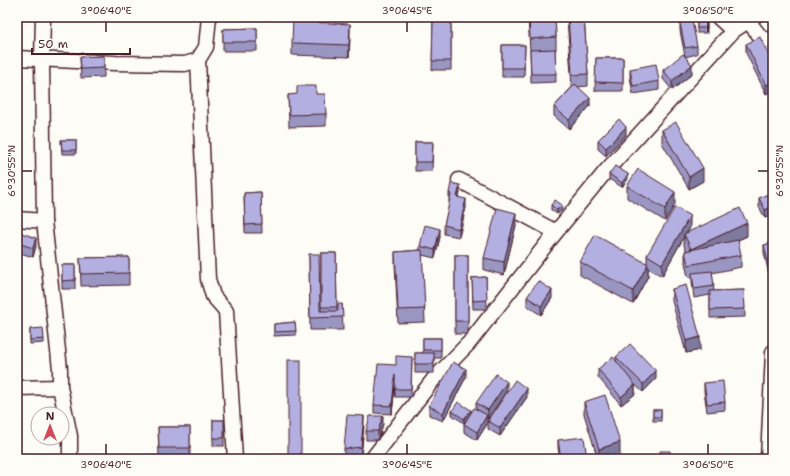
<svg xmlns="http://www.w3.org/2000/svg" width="790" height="476" viewBox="0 0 790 476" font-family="'Shantell Sans',sans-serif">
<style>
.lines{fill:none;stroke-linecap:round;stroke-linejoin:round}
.minor-casing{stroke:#4a1f2b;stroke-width:17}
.minor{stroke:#fdfcf7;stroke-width:14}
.wall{fill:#9a96c2;stroke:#4a1f2b}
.shaded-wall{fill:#7d7a9e;stroke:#4a1f2b}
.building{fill:#b3afe1;stroke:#4a1f2b}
.ticks{fill:none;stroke:#4a1f2b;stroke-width:1.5}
.neatline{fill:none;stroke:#4a1f2b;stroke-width:1.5}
.ticks-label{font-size:10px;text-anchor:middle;fill:#4a1f2b}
</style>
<rect width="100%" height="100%" fill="#fdfcf7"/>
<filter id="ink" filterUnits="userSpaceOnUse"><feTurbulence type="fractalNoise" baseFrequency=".025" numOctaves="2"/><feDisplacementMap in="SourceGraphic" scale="8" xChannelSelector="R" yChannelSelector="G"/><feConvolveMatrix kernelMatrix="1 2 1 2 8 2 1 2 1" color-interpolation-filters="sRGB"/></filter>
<g filter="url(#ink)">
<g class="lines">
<g class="minor-casing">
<g id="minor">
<polyline points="43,17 42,60 44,221 60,369 60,387 70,436 70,459"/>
<polyline points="718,17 733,31 754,17"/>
<polyline points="748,21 764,41 773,38"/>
<polyline points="17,58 115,63 185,64 198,60 206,47 209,17"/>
<polyline points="198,60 208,279 213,296 226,311 235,459"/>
<polyline points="459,180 556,232"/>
<polyline points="17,219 44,221"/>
<polyline points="17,388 60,387"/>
<polyline points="372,459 433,380 469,343 556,232 606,171 733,31"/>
<polyline points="768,459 773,352"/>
</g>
</g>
<use href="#minor" class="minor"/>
</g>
<g class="wall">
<polygon points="528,17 555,17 556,37 556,50 555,50 556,82 531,83 530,51"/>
<polygon points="564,17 584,17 588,74 588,86 577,87 590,106 569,129 554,116 554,107 572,87 567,20 564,20"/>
<rect x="697" y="17" width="10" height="16"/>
<polygon points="433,21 451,22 451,70 432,70"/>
<polygon points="310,22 350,36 349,57 292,55 292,43"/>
<polygon points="680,23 697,46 697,54 685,57 692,74 672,90 663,79 663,70 685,56 680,31"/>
<polygon points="257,28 257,51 223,51 223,29"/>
<polygon points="746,44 773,64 773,90 766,94 746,53"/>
<polygon points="502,45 525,45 524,77 502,77"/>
<polygon points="104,56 104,77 81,78 80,57"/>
<polygon points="596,58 623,58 623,91 595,91"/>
<polygon points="630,69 659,81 659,90 633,94 630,77"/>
<polygon points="316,94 326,114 326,126 289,127 288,95"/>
<polygon points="662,130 703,181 689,189 662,143"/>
<polygon points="626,135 606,156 598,149 598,140"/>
<polygon points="61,140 76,140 76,154 62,154"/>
<polygon points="415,142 433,142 432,171 415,171"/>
<polygon points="609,174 628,179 622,187 609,179"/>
<polygon points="627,186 675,204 665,221 627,198"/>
<polygon points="261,192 262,233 245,233 244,193"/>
<polygon points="773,192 773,215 765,218 759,207 759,198"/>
<polygon points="449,193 460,193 459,197 466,207 459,237 444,234 444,225 450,202 449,202"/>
<polygon points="551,205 562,210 557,214 551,210"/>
<polygon points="516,225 504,275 484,270 484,258"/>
<polygon points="690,228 687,232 747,236 736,241 741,255 741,267 712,273 714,291 744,290 745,317 710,318 710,295 694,298 692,282 692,277 688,277 685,263 685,251 687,251 684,246 684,237 662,276 648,268 648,276 633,304 580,275 580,262 647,263 647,255"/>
<polygon points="440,237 435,258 422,255 425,322 398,323 395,264 395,252 420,250 420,246"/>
<polygon points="17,243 36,246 33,257 17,252"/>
<polygon points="773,243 773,292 764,253 764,245"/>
<polygon points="321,253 336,253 337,311 338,311 342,304 343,330 310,330 309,254 320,311 321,311"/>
<rect x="455" y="255" width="13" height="79"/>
<polygon points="129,257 129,285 81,286 80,258"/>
<rect x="62" y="265" width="13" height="24"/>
<polygon points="486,277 487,309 473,309 472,278"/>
<polygon points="672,289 700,350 686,353 672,301"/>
<polygon points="527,297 552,298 541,315 527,306"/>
<polygon points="295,322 296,335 274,336 274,324"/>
<polygon points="30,329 44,339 44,343 30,344"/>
<polygon points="423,338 441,338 441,358 434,358 434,373 415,373 415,353 423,353"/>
<polygon points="17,357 18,357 19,379 17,379"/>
<polygon points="412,357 411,397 395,397 395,384 392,414 374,413 374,405 396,365"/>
<polygon points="616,357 656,379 643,392 635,385 635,394 621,405 598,377 598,369 616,362"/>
<polygon points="466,377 443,421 429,415 429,406"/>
<polygon points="704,383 725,402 725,410 707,412 704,391"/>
<polygon points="507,390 488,419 487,418 487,424 477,440 464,432 464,423 452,415 452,411 471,413 476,409 476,403"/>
<polygon points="527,397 500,436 488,429 488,421"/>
<polygon points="584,402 620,455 609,458 609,459 596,459 596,456 597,456 584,414"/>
<rect x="653" y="410" width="8" height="11"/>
<rect x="213" y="420" width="11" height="26"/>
<polygon points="383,424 378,440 366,440 366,431"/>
<polygon points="364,425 361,456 344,457 344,449"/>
<polygon points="158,427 190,427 190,456 159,457"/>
<polygon points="558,440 587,459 560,459 558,448"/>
</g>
<g class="shaded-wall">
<polygon points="350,24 350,36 349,57 349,45"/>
<polygon points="692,65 692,74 672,90 672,81"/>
<polygon points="773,82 773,90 766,94 766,85"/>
<polygon points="590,98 590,106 569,129 569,120"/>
<polygon points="626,127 626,135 606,156 606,148"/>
<polygon points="703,168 703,181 689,189 689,177"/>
<polygon points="628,174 628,179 622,187 622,183"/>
<polygon points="460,185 460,193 457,205 457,197"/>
<polygon points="675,192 675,204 665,221 665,209"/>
<polygon points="466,199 466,207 459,237 459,229"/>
<polygon points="562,205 562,210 557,214 557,210"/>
<polygon points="773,206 773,215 765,218 765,210"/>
<polygon points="516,213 516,225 504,275 504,262"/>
<polygon points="690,216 690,228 685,236 684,234 684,237 662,276 662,264"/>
<polygon points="747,223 747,236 691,261 691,249"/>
<polygon points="440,229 440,237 435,258 435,250"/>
<polygon points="36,238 36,246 33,257 33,248"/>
<polygon points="648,264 648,276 633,304 633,291"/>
<polygon points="552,290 552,298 541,315 541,306"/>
<polygon points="700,337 700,350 686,353 686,341"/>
<polygon points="466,369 466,377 443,421 443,413"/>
<polygon points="656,371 656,379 643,392 643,384"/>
<polygon points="395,375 395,384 392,414 392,406"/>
<polygon points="507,382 507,390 488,419 488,410"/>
<polygon points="635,385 635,394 621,405 621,397"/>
<polygon points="527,389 527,397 500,436 500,428"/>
<polygon points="471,410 471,415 464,423 464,419"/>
<polygon points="487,415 487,424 477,440 477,432"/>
<polygon points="364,416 364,425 361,456 361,447"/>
<polygon points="383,416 383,424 378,440 378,431"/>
<polygon points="620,442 620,455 606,459 599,459 599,449"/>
</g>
<g class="building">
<polygon points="293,17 310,17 310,22 350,24 349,45 292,43"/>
<polygon points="529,17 555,17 556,37 530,39"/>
<polygon points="568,17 584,17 588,74 572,75"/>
<rect x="697" y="17" width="10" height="11"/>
<polygon points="692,20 697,46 685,48 680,23"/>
<polygon points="433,21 451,22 451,61 432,61"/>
<polygon points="257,28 257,42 223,42 223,29"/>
<polygon points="760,37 773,64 773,82 766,85 746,44"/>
<polygon points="502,45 525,45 524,68 502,68"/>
<polygon points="555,49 556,74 531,74 530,50"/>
<polygon points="683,54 692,65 672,81 663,70"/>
<polygon points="104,56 104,68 81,69 80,57"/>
<polygon points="596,58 623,58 623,83 595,82"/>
<polygon points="656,64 659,81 633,86 630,69"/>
<polygon points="575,84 590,98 569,120 554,107"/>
<polygon points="297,86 316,86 316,94 325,94 326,114 289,115 288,95 297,94"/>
<polygon points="619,119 626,127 606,148 598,140"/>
<polygon points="676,122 703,168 689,177 662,130"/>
<polygon points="61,140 76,140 76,150 62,150"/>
<polygon points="415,142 433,142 432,162 415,162"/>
<polygon points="615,166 628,174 622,183 609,174"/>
<polygon points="638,169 675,192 665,209 627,186"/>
<polygon points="451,183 460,185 457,197 466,199 459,229 444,225 451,194 449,193"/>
<polygon points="261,192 262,224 245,225 244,193"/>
<polygon points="773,192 773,206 765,210 759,198"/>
<polygon points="555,200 562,205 557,210 551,205"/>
<polygon points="675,207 690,216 662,264 647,255"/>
<polygon points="497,208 516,213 504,262 484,258"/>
<polygon points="740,208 747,223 691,249 684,234"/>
<polygon points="425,225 440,229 435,250 420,246"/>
<polygon points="19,232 36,238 33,248 17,243 17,239"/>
<polygon points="595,235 648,264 633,291 580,262"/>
<polygon points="738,240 741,255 688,265 685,251"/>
<polygon points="773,243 773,283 764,245"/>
<polygon points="422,250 425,309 398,310 395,252"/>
<polygon points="321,253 336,253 337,307 321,307"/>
<polygon points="309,254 319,254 320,311 338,311 338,304 342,304 343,317 310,318"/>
<rect x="455" y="255" width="13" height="66"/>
<polygon points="129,257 129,273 81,274 80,258"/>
<polygon points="62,265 75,265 75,280 62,281"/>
<polygon points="712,271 714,286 694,289 692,273"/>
<polygon points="486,277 487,300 473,301 472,278"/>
<polygon points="538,281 552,290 541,306 527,297"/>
<polygon points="686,285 700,337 686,341 672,289"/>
<polygon points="744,290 745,309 710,310 710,291"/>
<polygon points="295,322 296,331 274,332 274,324"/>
<polygon points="43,328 44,339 30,340 30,329"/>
<rect x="423" y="338" width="18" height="12"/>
<polygon points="630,344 656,371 643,384 616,357"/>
<rect x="415" y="353" width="19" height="11"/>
<polygon points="396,356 412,357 411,389 395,389 395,375 392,406 374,405 378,364 396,365"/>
<polygon points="17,357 18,357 19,370 17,370"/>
<polygon points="613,357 635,385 621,397 598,369"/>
<rect x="288" y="360" width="13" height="99"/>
<polygon points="453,362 466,369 443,413 429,406"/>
<polygon points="496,374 507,382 488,410 476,403"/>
<polygon points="515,380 527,389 500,428 488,421"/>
<polygon points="723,381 725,402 707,404 704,383"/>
<polygon points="605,395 620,442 599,449 584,402"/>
<polygon points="458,402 471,410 464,419 452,411"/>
<polygon points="474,408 487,415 477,432 464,424"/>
<rect x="653" y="410" width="8" height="7"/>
<polygon points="347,415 364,416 361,447 344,449"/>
<polygon points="370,416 383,416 378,431 366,431"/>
<rect x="213" y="420" width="11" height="18"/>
<polygon points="158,427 190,427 190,448 159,448"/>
<polygon points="584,437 587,459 561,459 558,440"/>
<polygon points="660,451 670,451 671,459 660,459"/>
<polygon points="608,454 609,459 597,459 596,456"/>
<polygon points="151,457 151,459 127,459 127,458"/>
<polygon points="157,458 205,459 157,459"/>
</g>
</g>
<path class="ticks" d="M106,22v10M407,22v10M708,22v10M22,171h10M758,171h10M106,444v10M407,444v10M708,444v10"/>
<rect width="790" height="476" fill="none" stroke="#fdfcf7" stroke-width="44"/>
<g transform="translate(50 426)"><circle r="19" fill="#fdfcf7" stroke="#b5a4a5"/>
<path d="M0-3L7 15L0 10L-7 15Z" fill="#d1495b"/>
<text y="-6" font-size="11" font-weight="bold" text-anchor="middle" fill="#4a1f2b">N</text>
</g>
<path d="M32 48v6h98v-6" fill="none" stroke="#4a1f2b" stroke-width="2"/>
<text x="38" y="48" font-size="12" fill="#4a1f2b" stroke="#fdfcf7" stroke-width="3" paint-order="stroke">50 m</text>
<rect x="22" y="22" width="746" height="432" class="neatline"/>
<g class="ticks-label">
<text x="106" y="14">3°06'40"E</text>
<text x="407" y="14">3°06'45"E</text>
<text x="708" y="14">3°06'50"E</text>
<text transform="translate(11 171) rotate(-90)" y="4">6°30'55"N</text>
<text transform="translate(779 171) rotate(-90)" y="4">6°30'55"N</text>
<text x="106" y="468">3°06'40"E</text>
<text x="407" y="468">3°06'45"E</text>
<text x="708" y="468">3°06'50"E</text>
</g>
</svg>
